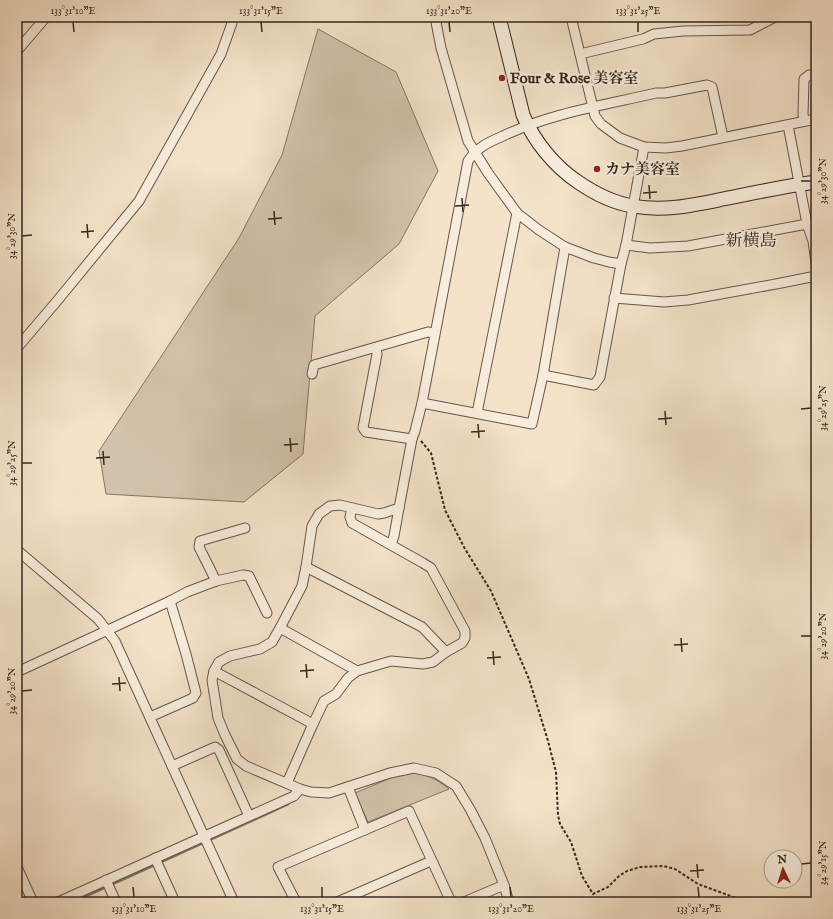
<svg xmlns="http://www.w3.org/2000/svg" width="833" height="919" viewBox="0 0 833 919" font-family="'IM FELL English','Noto Serif JP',serif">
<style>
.green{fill:#d4c3ac;stroke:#847566}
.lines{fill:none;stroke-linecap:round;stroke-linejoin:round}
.stream{stroke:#817162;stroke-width:3}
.street-casing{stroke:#65564a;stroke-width:11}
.secondary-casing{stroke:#35271f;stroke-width:15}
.path{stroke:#35271f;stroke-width:2;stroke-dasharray:3 2;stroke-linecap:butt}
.street{stroke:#f8eddc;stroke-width:9}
.secondary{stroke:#f8eddc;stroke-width:13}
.ticks{fill:none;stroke:#35271f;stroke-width:1.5}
.poi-dot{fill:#8f2418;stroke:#f8eddc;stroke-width:1.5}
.labels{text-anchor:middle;stroke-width:4;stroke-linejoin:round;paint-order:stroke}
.poi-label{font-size:15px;font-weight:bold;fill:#35271f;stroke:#f8eddc;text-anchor:start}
.quarter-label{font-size:17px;fill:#35271f;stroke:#f8eddc}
.neatline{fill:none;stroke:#35271f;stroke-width:1.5}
.ticks-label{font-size:10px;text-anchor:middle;fill:#35271f}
</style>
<rect width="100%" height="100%" fill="#f4e3c9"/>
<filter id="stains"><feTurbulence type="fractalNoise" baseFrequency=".005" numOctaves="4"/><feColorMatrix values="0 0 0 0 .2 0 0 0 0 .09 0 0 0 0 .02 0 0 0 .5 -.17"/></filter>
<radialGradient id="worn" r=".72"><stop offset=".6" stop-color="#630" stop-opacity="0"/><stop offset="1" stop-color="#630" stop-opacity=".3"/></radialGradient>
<g class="green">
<polygon points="318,29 396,72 438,171 399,244 315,316 303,454 244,502 106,494 99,451 239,238 282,155"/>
<path d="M410,773c16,1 27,6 39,16l-81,33 -13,-29 45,-19z"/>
</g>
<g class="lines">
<g class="stream">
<polyline points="17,26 25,17"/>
<polyline points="73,902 288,804"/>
</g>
<g class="street-casing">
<g id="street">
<polyline points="435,17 441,48 468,141 488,173 517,213 539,230 565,247 594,258 609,262 621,264"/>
<polyline points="571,17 595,116 601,124 620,138 644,147 666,148 682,146 816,119"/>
<polyline points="17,51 46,17"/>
<polyline points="580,54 643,39 654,34 683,31 750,30 775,17"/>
<polyline points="804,121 803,114 804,79 809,75 816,75"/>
<polyline points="788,125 807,224 813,241 816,263"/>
<polyline points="626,245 650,248 688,246 807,224"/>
<polyline points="614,298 664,302 688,300 776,284 816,276"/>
<polyline points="17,348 57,301 139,201 221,54 232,23 232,17"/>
<polyline points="376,348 377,354 363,428 366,432 412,439"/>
<polyline points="312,374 314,365 428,332 434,333"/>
<polyline points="543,375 594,385 600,377 621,264 626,245 644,147"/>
<polyline points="422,403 532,424 543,375 565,247"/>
<polyline points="477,413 517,213"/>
<polyline points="352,508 350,517 352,523 391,545"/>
<polyline points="17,550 98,619 115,641 234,902"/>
<polyline points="306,567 422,627 446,652"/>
<polyline points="216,581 199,547 200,541 245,528"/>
<polyline points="280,628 357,671"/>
<polyline points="214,671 313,724"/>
<polyline points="17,672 108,630 170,601 187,592 216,581 243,575 249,576 267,613"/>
<polyline points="150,717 193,698 196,693 186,654 170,601"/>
<polyline points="172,766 215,747 219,750 249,816"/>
<polyline points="287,783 313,724 324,701 336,694 348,678 357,671 391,661 423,664 433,662 446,652 462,643 465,638 465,631 431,568 423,563 391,545 394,536 399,508"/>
<polyline points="348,787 365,830"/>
<polyline points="155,858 175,902"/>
<polyline points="17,867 33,902"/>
<polyline points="106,880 116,902"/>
<polyline points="58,902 294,796 300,789"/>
<polyline points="296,902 278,867 409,811 451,902"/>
<polyline points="337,902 431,861"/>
<polyline points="464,902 504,885"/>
<path d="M509,902l-5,-17 -19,-47 -15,-29 -14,-23 -20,-13 -22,-5 -24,5 -61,20 -18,-1 -11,-3 -54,-23 -9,-7 -12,-24 -7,-17 -6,-38 2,-9 5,-9 11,-6 30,-7 12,-7 8,-14 22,-42 4,-19 6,-41 7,-12 11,-8 10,-1 38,9 6,-1 15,-5 13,-69 3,-8 7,-28 46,-242c4,-6 9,-11 15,-15 6,-4 13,-7 20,-10 48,-23 102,-31 153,-43h9l42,-8 5,2 11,50"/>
</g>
</g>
<g class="secondary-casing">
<path id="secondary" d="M499,17l24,98c11,26 31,51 55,67 16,11 36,21 55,24 30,6 61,-1 90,-7 31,-6 62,-13 93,-17"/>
</g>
<polyline class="path" points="421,441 431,453 445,510 465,549 491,591 529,679 548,741 556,772 558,815 560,824 571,842 582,876 593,894 608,887 619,876 627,871 640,867 663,866 675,869 698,884 747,902"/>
<use href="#street" class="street"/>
<use href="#secondary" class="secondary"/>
</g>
<path class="ticks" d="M73,22l1,10M261,22l1,10M449,22l1,10M638,22v10M801,181h10M649,185l1,14M643,193l14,-1M462,198l1,14M455,206l14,-1M274,211l1,14M268,219l14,-1M87,224l1,14M81,232l13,-1M22,236l10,-1M801,409l10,-1M665,411l1,14M658,419l14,-1M478,424l1,14M471,432l14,-1M290,438l1,14M284,445l14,-1M103,451l1,14M96,458l14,-1M22,463h10M801,636h10M681,638l1,14M674,645l14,-1M493,651l1,14M487,658l14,-1M306,664l1,14M300,671l14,-1M119,677l1,14M112,684l14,-1M22,691l10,-1M697,864l1,14M801,864l10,-1M690,871l14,-1M133,887l1,10M322,887v10M510,887l1,10M698,887l1,10"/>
<g class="poi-dot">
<circle cx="502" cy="78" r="4"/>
<circle cx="597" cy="169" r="4"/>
</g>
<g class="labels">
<g class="poi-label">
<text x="510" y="83">Four &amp; Rose 美容室</text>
<text x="605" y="174">カナ美容室</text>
</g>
<g class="quarter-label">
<text x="751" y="246">新横島</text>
</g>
</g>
<rect width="833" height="919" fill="none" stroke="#f4e3c9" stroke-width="44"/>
<g transform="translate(783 869) rotate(356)"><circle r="19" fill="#f8eddc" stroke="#aa9e90"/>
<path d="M0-3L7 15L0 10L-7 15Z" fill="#8f2418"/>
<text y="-6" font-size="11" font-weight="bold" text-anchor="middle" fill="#35271f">N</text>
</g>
<rect x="22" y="22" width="789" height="875" class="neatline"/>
<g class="ticks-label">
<text x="73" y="14">133°31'10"E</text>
<text x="261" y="14">133°31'15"E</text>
<text x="449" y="14">133°31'20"E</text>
<text x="638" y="14">133°31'25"E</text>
<text transform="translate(822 181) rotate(-90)" y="4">34°29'30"N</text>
<text transform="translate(11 236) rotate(-90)" y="4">34°29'30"N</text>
<text transform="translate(822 408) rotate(-90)" y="4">34°29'25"N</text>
<text transform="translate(11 463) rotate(-90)" y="4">34°29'25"N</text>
<text transform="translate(822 636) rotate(-90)" y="4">34°29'20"N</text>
<text transform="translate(11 691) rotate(-90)" y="4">34°29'20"N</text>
<text transform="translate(822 863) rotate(-90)" y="4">34°29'15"N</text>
<text x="134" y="912">133°31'10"E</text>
<text x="322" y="912">133°31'15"E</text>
<text x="511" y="912">133°31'20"E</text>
<text x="699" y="912">133°31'25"E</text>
</g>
<rect width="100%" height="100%" filter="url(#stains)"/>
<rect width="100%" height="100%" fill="url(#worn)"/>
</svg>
